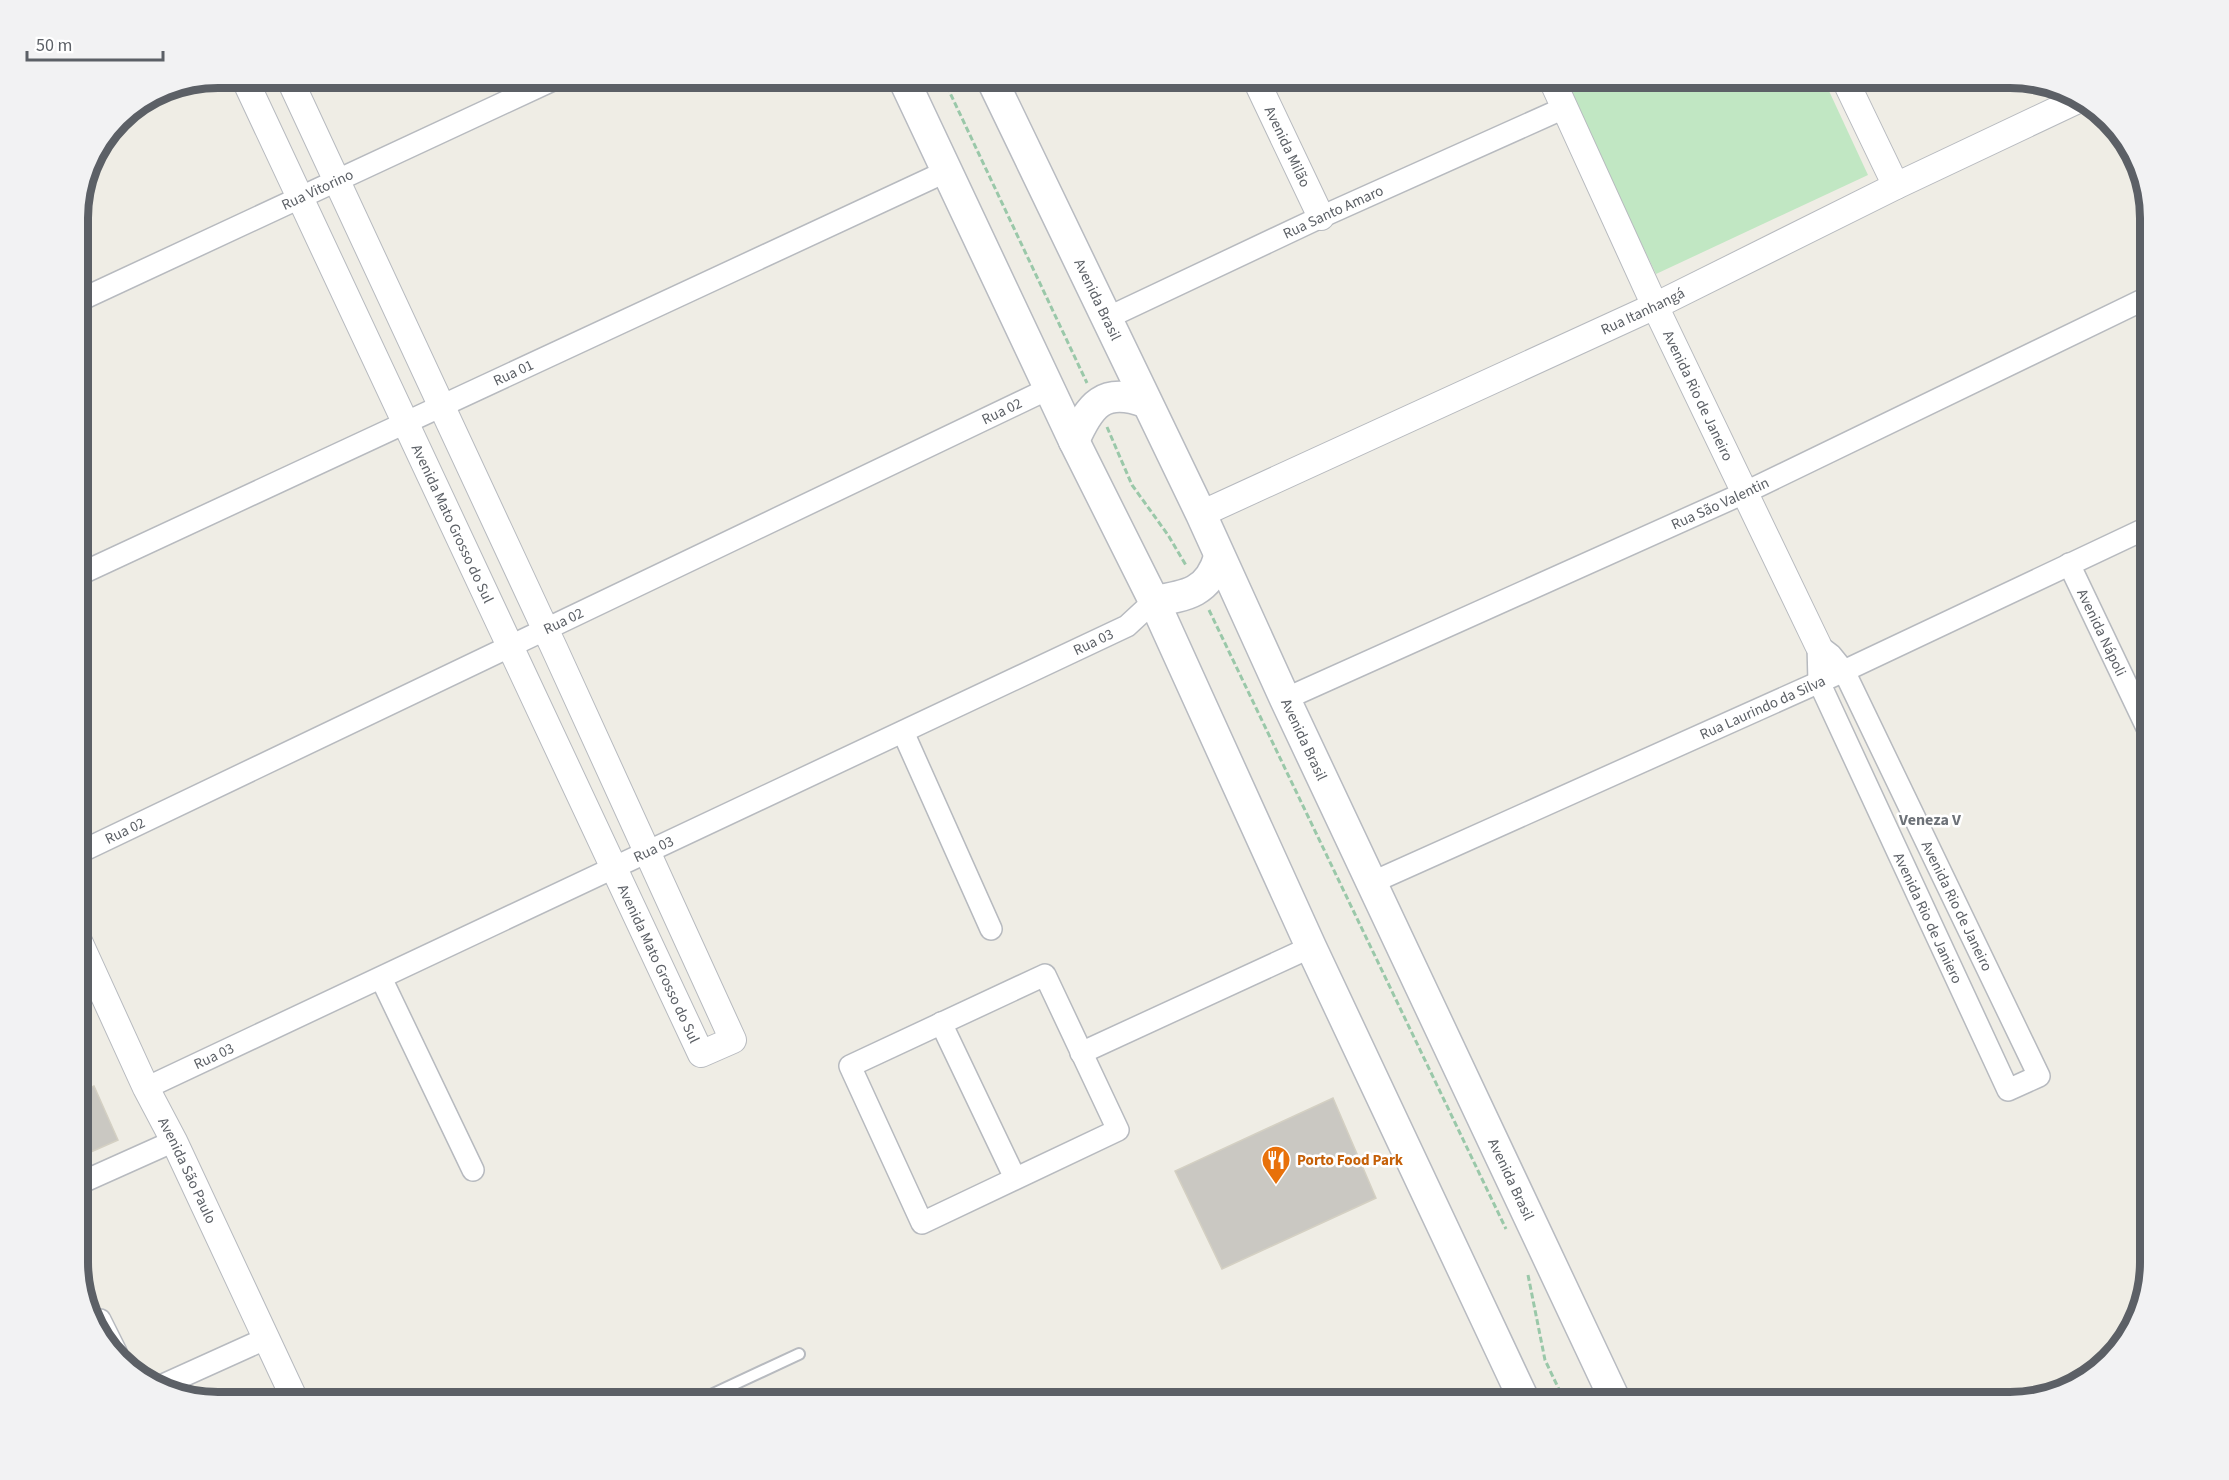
<svg xmlns="http://www.w3.org/2000/svg" width="2229" height="1480" viewBox="0 0 2229 1480" font-family="'Source Sans 3',sans-serif">
<style>
.green{fill:#c1e7c3}
.building{fill:#cac8c2;stroke:#d4d0c3;stroke-width:1.5}
.lines{fill:none;stroke-linecap:round;stroke-linejoin:round}
.service-casing{stroke:#b7babf;stroke-width:14}
.minor-casing{stroke:#b7babf;stroke-width:24}
.tertiary-casing{stroke:#b7babf;stroke-width:28}
.secondary-casing{stroke:#b8bbc1;stroke-width:33}
.path{stroke:#9ac8a9;stroke-width:3;stroke-dasharray:6 3;stroke-linecap:butt}
.service{stroke:#fff;stroke-width:10}
.minor{stroke:#fff;stroke-width:21}
.tertiary{stroke:#fff;stroke-width:26}
.secondary{stroke:#fff;stroke-width:30}
.labels{text-anchor:middle;stroke-width:5;stroke-linejoin:round;paint-order:stroke}
.street-label{font-size:15px;fill:#5c6066;stroke:#fff}
.food-label{font-size:15px;font-weight:bold;fill:#c56008;stroke:#fff;text-anchor:start}
.neighbourhood-label{font-size:16px;font-weight:bold;fill:#6d7278;stroke:#fff}
.rim{fill:none;stroke:#5c6066;stroke-width:8}
</style>
<rect width="100%" height="100%" fill="#efede5"/>
<polygon class="green" points="1562,78 1823,78 1868,175 1656,274"/>
<g class="building">
<polygon points="94,1086 118,1140 84,1155 78,1143 78,1093"/>
<polygon points="1333,1098 1376,1198 1222,1269 1175,1171"/>
</g>
<g class="lines">
<g class="service-casing">
<polyline id="service" points="696,1402 799,1354"/>
</g>
<g class="minor-casing">
<g id="minor">
<path id="s1" d="M78,301l479,-223"/>
<path id="s2" d="M1105,319l216,-102 243,-109"/>
<path id="s3" d="M2069,564l82,172"/>
<path id="s4" d="M78,575l869,-404"/>
<polygon points="1818,645 1831,655 1844,671 2039,1076 2008,1090 1819,682"/>
<path id="s5" d="M1285,699l459,-206 407,-197"/>
<polyline points="903,732 991,929"/>
<path id="s6" d="M78,853l972,-465"/>
<path id="s7" d="M1371,883l473,-212 307,-145"/>
<polygon points="1045,975 1118,1130 922,1223 850,1066"/>
<polyline points="381,978 473,1170"/>
<polyline points="941,1023 1015,1178"/>
<polyline points="1081,1053 1311,947"/>
<path id="s8" d="M146,1088l981,-462 27,-25"/>
<polyline points="78,1184 174,1141"/>
<polyline points="100,1320 116,1352"/>
<polyline points="163,1385 267,1338"/>
</g>
</g>
<g class="tertiary-casing">
<g id="tertiary">
<path id="s9" d="M244,78l457,976 32,-14 -178,-390 -266,-572"/>
<path id="s10" d="M1255,78l66,139"/>
<path id="s11" d="M1551,78l104,228 163,339"/>
<polyline points="1844,78 1896,186"/>
<path id="s12" d="M1201,514l454,-208 241,-120 184,-87"/>
<path id="s13" d="M78,939l68,149 28,53 122,261"/>
</g>
</g>
<g class="secondary-casing">
<g id="secondary">
<polyline points="903,78 1074,441 1154,601 1311,947 1525,1402"/>
<path id="s14" d="M991,78l210,436 84,185 331,703"/>
<path d="M1074,441c16,-36 29,-54 71,-39"/>
<path d="M1154,601c33,-5 55,-9 65,-44"/>
</g>
</g>
<g class="path">
<polyline points="943,78 1087,383"/>
<polyline points="1107,427 1132,485 1168,535 1187,567"/>
<polyline points="1209,610 1506,1229"/>
<polyline points="1528,1275 1545,1360 1565,1402"/>
</g>
<use href="#service" class="service"/>
<use href="#minor" class="minor"/>
<use href="#tertiary" class="tertiary"/>
<use href="#secondary" class="secondary"/>
</g>
<defs>
<g id="restaurant-pin" transform="scale(1.5)"><path d="M0 17L-7.5 6A9.5 9.5 0 1 1 7.5 6Z" fill="#e8710a" stroke="#fff"/><path d="M-5-6h1v4h1v-4h1v4h1v-4h1v5L-1.5 .5V6h-2V.5L-5-1ZM5-6V6H3V1.5H1.5Q1.5-4 5-6Z" fill="#fff"/></g>
</defs>
<g fill-rule="evenodd">
<use href="#restaurant-pin" x="1276" y="1160"/>
</g>
<g class="labels">
<g class="street-label">
<text dy="5" stroke="none"><textPath href="#s10" startOffset="76">Avenida Milão</textPath></text>
<text dy="5" stroke="none"><textPath href="#s1" startOffset="264">Rua Vitorino</textPath></text>
<text dy="5" stroke="none"><textPath href="#s2" startOffset="252">Rua Santo Amaro</textPath></text>
<text dy="5" stroke="none"><textPath href="#s14" startOffset="246">Avenida Brasil</textPath></text>
<text dy="5" stroke="none"><textPath href="#s12" startOffset="486">Rua Itanhangá</textPath></text>
<text dy="5" stroke="none"><textPath href="#s4" startOffset="480">Rua 01</textPath></text>
<text dy="5" stroke="none"><textPath href="#s11" startOffset="350">Avenida Rio de Janeiro</textPath></text>
<text dy="5" stroke="none"><textPath href="#s6" startOffset="1024">Rua 02</textPath></text>
<text dy="5" stroke="none"><textPath href="#s5" startOffset="477">Rua São Valentin</textPath></text>
<text dy="5" stroke="none"><textPath href="#s9" startOffset="492">Avenida Mato Grosso do Sul</textPath></text>
<text dy="5" stroke="none"><textPath href="#s6" startOffset="538">Rua 02</textPath></text>
<text dy="5" stroke="none"><textPath href="#s3" startOffset="76">Avenida Nápoli</textPath></text>
<text dy="5" stroke="none"><textPath href="#s8" startOffset="1047">Rua 03</textPath></text>
<text dy="5" stroke="none"><textPath href="#s7" startOffset="429">Rua Laurindo da Silva</textPath></text>
<text dy="5" stroke="none"><textPath href="#s14" startOffset="732">Avenida Brasil</textPath></text>
<text dy="5" stroke="none"><textPath href="#s6" startOffset="52">Rua 02</textPath></text>
<text dy="5" stroke="none"><textPath href="#s8" startOffset="561">Rua 03</textPath></text>
<text transform="translate(1957 906) rotate(64)" y="5">Avenida Rio de Janeiro</text>
<text transform="translate(1928 918) rotate(65)" y="5">Avenida Rio de Janiero</text>
<text dy="5" stroke="none"><textPath href="#s9" startOffset="978">Avenida Mato Grosso do Sul</textPath></text>
<text dy="5" stroke="none"><textPath href="#s8" startOffset="75">Rua 03</textPath></text>
<text dy="5" stroke="none"><textPath href="#s13" startOffset="256">Avenida São Paulo</textPath></text>
<text dy="5" stroke="none"><textPath href="#s14" startOffset="1218">Avenida Brasil</textPath></text>
</g>
<g class="food-label">
<text x="1297" y="1165">Porto Food Park</text>
</g>
<g class="neighbourhood-label">
<text x="1930" y="825">Veneza V</text>
</g>
</g>
<path d="M0 0H2229V1480H0ZM218 88H2010A130 130 0 0 1 2140 218V1262A130 130 0 0 1 2010 1392H218A130 130 0 0 1 88 1262V218A130 130 0 0 1 218 88Z" fill="#f2f2f3" fill-rule="evenodd"/>
<path class="rim" d="M218 88H2010A130 130 0 0 1 2140 218V1262A130 130 0 0 1 2010 1392H218A130 130 0 0 1 88 1262V218A130 130 0 0 1 218 88Z"/>
<path d="M27 51v9h136v-9" fill="none" stroke="#5c6066" stroke-width="3"/>
<text x="36" y="51" font-size="18" fill="#5c6066" stroke="#ffffff" stroke-width="4.5" paint-order="stroke">50 m</text>
</svg>
